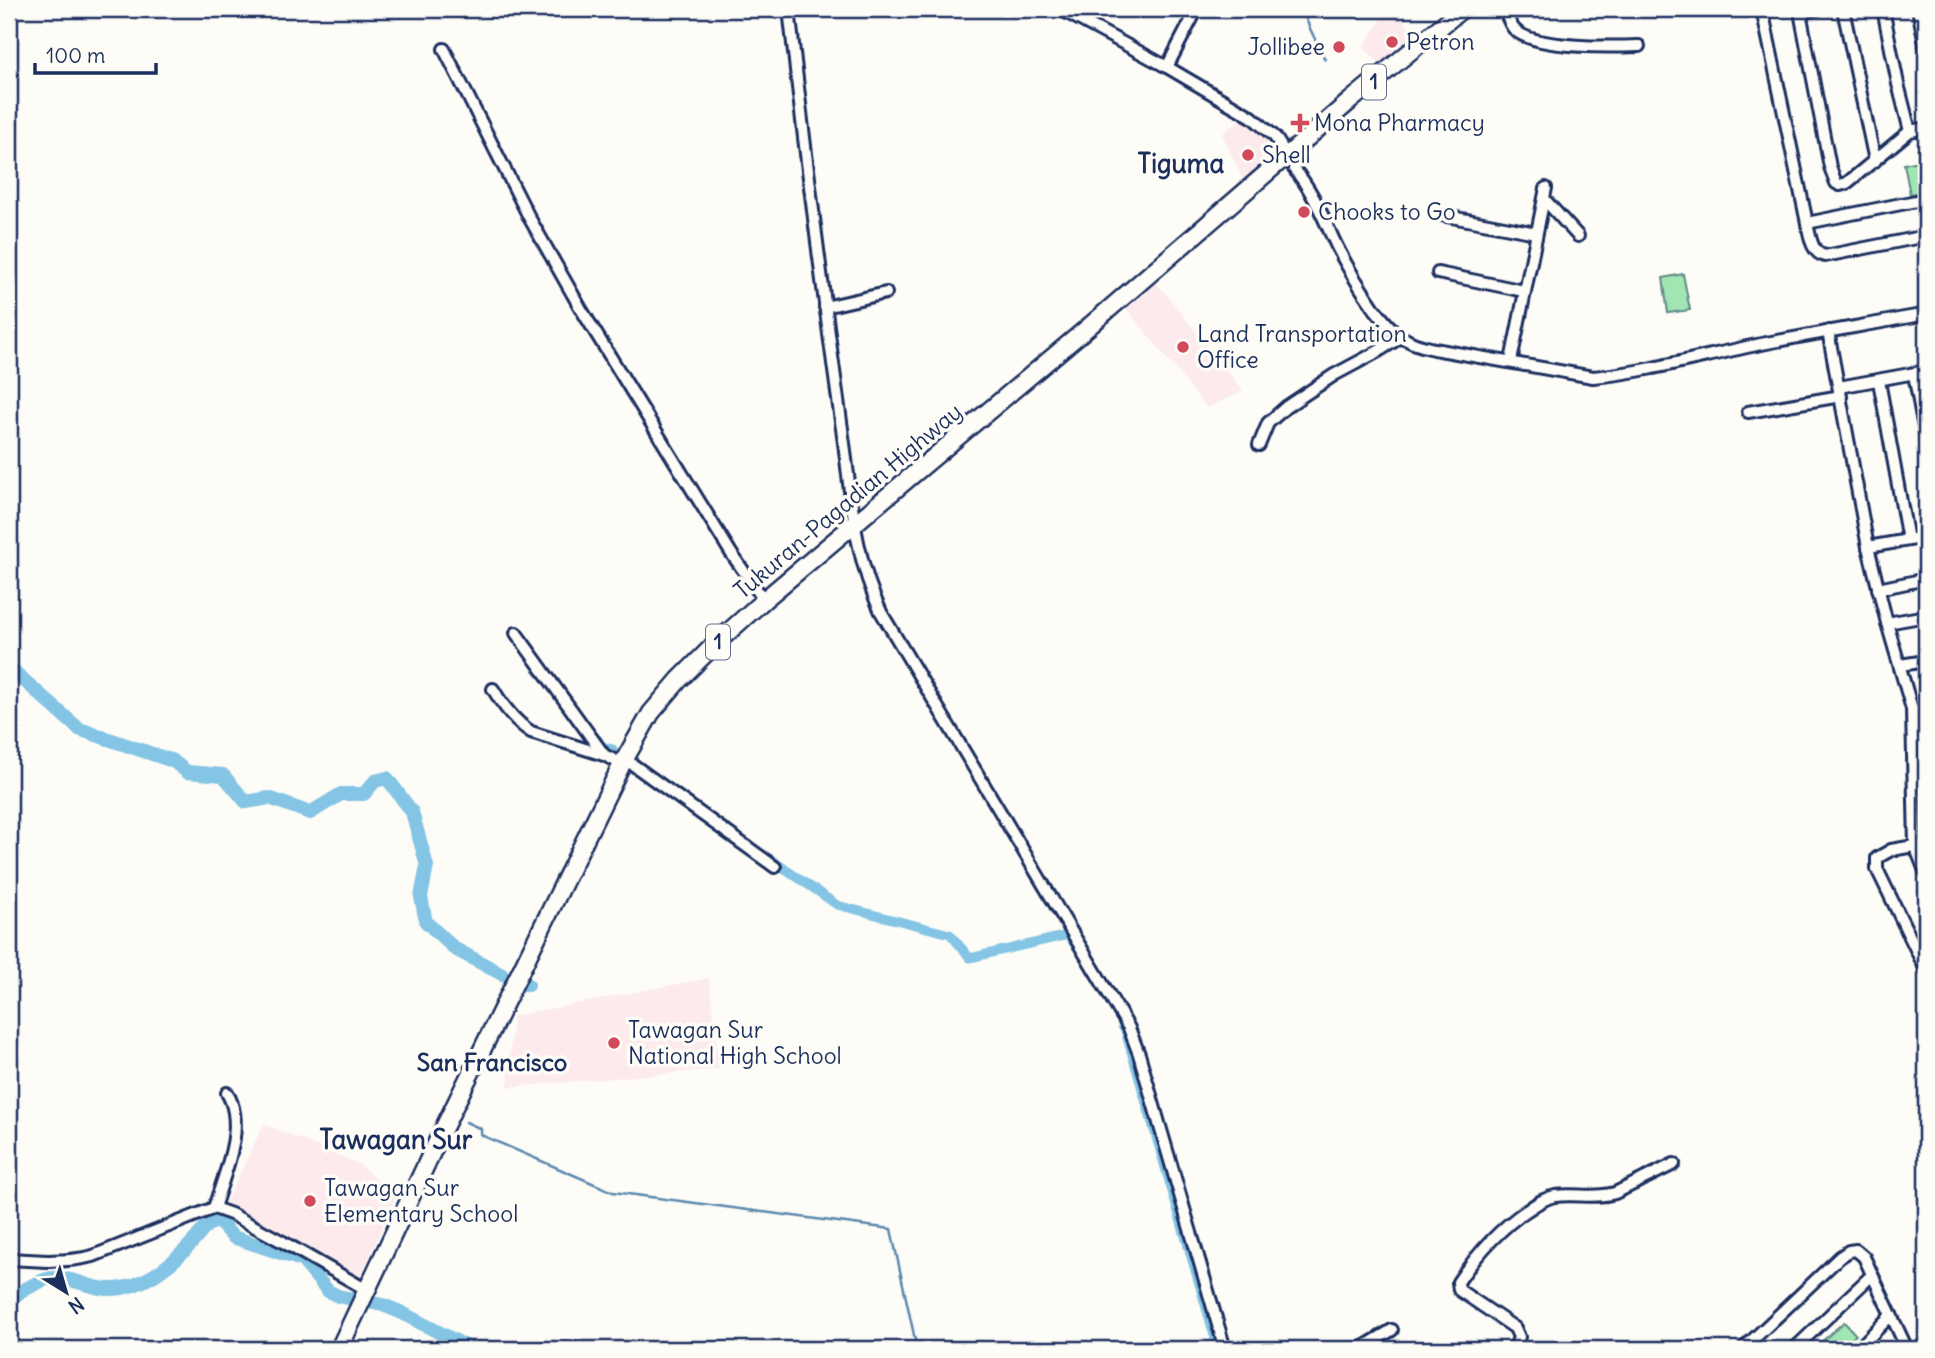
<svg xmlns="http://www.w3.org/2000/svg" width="1935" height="1358" viewBox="0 0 1935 1358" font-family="Delius,sans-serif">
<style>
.built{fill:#fceaed}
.green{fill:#a0e5b2;stroke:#5e8a88;stroke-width:2}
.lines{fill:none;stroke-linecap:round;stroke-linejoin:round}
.stream{stroke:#5a88ae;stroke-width:2.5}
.canal{stroke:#84c4e4;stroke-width:9}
.river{stroke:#84c4e4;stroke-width:14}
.minor-casing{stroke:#1b2f5e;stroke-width:16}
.highway-casing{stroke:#1b2f5e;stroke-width:21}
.minor{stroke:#fdfcf7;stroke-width:10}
.highway{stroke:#fdfcf7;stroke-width:16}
.poi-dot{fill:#d1495b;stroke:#fdfcf7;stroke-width:2.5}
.labels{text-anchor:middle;stroke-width:7;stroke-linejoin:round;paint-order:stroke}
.shield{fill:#fdfcf7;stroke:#5f6c8c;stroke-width:2}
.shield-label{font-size:21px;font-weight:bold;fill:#1b2f5e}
.poi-label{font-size:23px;fill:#1b2f5e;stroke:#fdfcf7;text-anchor:start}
.street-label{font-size:23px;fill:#1b2f5e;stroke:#fdfcf7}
.neighbourhood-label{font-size:24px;font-weight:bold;fill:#1b2f5e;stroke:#fdfcf7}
.quarter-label{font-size:26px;font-weight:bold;fill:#1b2f5e;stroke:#fdfcf7}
</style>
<rect width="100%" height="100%" fill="#fdfcf7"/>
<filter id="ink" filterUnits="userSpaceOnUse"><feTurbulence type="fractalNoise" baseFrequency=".0143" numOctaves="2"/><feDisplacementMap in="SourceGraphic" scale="14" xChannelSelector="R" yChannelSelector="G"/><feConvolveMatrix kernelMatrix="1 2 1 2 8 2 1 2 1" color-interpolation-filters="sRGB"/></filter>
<g filter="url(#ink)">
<g class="built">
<polygon points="1388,9 1393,9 1415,35 1380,64 1363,47"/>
<polygon points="1244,116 1269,139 1265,166 1245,184 1222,134"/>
<polygon points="1152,277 1243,391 1207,408 1122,303"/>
<polygon points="709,978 719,1069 508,1087 513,1016"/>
<polygon points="264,1124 357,1163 396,1196 359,1280 224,1206"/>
</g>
<g class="green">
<polygon points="1924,160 1926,171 1926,191 1910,194 1904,164"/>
<polygon points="1683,274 1690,310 1668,313 1663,278"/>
<polygon points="1844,1322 1856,1335 1840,1349 1825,1349 1820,1343"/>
</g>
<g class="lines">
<g class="stream">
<path d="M1303,9c4,18 15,34 22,51"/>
<polyline points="525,991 528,985"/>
<polyline points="466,1122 481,1129 481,1135 613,1192 891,1229 917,1349"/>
</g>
<g class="canal">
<polyline points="598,739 602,746 613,749"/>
<polyline points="771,859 837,905 950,934 970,958 1068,935 1074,944"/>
<polyline points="1122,1026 1125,1031 1218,1349"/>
</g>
<g class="river">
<polyline points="9,667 79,729 173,761 187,772 223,775 246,802 269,798 310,813 341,794 364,794 375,781 387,778 412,812 427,866 421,897 426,922 455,949 502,974"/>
<polyline points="524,984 528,985"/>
<path d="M9,1299c12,-7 25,-16 38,-20 17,-4 37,6 53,9 42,8 84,-33 107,-63l7,-3h5l14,15 69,23 26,31 10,5 45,9 17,7 71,37"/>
</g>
<g class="minor-casing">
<g id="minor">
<path d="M789,9c16,142 34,285 54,427 9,63 10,117 38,176l248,416 10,26 20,69 66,226"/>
<polyline points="1060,9 1167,67 1252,117 1275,137 1289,159"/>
<path d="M1504,9c3,6 5,14 10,20 18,20 98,18 125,17"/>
<path d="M1762,9l45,214c3,12 4,30 18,33l101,-20"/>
<polyline points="1818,9 1807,11 1801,17 1830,167 1836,183 1840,185 1847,183 1910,131 1926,128"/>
<polyline points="1843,9 1875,161"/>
<polyline points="1883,9 1898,84 1910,131"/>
<polyline points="1918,9 1926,49"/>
<polyline points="444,49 530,219 581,309 731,553 764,600"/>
<polyline points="1167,67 1197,9"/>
<path d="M1294,169c16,18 27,43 37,65 11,25 27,51 43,74 10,12 20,26 35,33 7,4 17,6 25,8l159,28c54,-5 106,-20 159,-31 58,-12 116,-21 174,-32"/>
<polyline points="1544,199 1578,236"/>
<polyline points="1441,215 1536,233"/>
<polyline points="1807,223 1926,199"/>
<polyline points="1438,273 1524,291"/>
<polyline points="825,307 886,293"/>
<polyline points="1828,331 1868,547 1887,623 1912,709 1915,846 1926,873"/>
<polyline points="1511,361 1546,188"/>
<polyline points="1914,374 1926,439"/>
<polyline points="1879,381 1908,540"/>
<polyline points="1839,387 1926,371"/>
<polyline points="1748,412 1841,396"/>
<polyline points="1259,445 1268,423 1286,407 1334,375 1377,352 1401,337"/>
<polyline points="1868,547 1926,537"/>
<polyline points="1878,589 1926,579"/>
<polyline points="1887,623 1926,616"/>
<polyline points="516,633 604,755"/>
<polyline points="1900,665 1926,661"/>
<path d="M493,689c10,17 21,32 38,43l73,23 18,9"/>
<polyline points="625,759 775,867"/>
<polyline points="1926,844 1891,850 1877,858 1877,869 1926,970"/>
<path d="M214,1208c10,-34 33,-82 13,-115"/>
<path d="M9,1259c29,2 56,4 84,-3l121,-48 17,6 52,28 84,48"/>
<polyline points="1360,1349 1392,1330"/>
<path d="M1515,1349l4,-12 -4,-9 -56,-38 -1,-8c19,-28 40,-52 68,-71 9,-6 18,-13 29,-15 20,-3 40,3 60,-3l59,-29"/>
<polyline points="1743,1349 1840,1257 1849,1251 1856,1250 1864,1257 1907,1349"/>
<polyline points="1794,1349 1872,1275"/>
<polyline points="1858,1349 1891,1315"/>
</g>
</g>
<g class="highway-casing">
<polyline id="highway" points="339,1349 433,1150 622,764 651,713 679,680 714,645 764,600 1086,329 1350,101 1462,9"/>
</g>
<use href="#minor" class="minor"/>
<use href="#highway" class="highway"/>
</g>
</g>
<g class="poi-dot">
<circle cx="1392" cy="42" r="7"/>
<circle cx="1339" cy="47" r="7"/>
<path d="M1296.5 112.5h7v7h7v7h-7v7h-7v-7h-7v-7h7z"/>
<circle cx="1248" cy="155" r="7"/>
<circle cx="1304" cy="212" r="7"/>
<circle cx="1183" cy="347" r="7"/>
<circle cx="614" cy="1043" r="7"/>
<circle cx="310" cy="1201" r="7"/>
</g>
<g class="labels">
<g class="shield">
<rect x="1362" y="64.5" width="24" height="35" rx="5"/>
<rect x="706" y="624.5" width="24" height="35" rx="5"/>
</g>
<g class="shield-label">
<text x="1374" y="89">1</text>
<text x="718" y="649">1</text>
</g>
<g class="poi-label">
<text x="1406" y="50">Petron</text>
<text x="1325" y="55" text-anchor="end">Jollibee</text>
<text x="1314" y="131">Mona Pharmacy</text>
<text x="1262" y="163">Shell</text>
<text x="1318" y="220">Chooks to Go</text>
<text x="1197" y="342">Land Transportation<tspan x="1197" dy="26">Office</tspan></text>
<text x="628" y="1038">Tawagan Sur<tspan x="628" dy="26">National High School</tspan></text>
<text x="324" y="1196">Tawagan Sur<tspan x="324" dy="26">Elementary School</tspan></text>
</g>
<g class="street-label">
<text transform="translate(848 501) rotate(-40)" y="8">Tukuran-Pagadian Highway</text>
</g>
<g class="neighbourhood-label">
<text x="492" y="1071">San Francisco</text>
</g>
<g class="quarter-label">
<text x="1181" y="173">Tiguma</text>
<text x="396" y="1149">Tawagan Sur</text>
</g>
</g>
<rect width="1935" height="1358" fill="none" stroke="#fdfcf7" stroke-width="35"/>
<rect x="18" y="18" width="1900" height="1323" fill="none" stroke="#1b2f5e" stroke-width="2.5" filter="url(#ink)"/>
<g transform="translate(66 1292) rotate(143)" stroke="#fdfcf7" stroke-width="5" paint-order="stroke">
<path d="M0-5L12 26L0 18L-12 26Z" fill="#1b2f5e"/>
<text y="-10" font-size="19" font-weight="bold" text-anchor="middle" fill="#1b2f5e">N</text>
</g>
<path d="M35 63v10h121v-10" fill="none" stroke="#1b2f5e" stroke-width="3.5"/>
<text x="46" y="63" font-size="21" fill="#1b2f5e" stroke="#fdfcf7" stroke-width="5" paint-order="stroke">100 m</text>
</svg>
